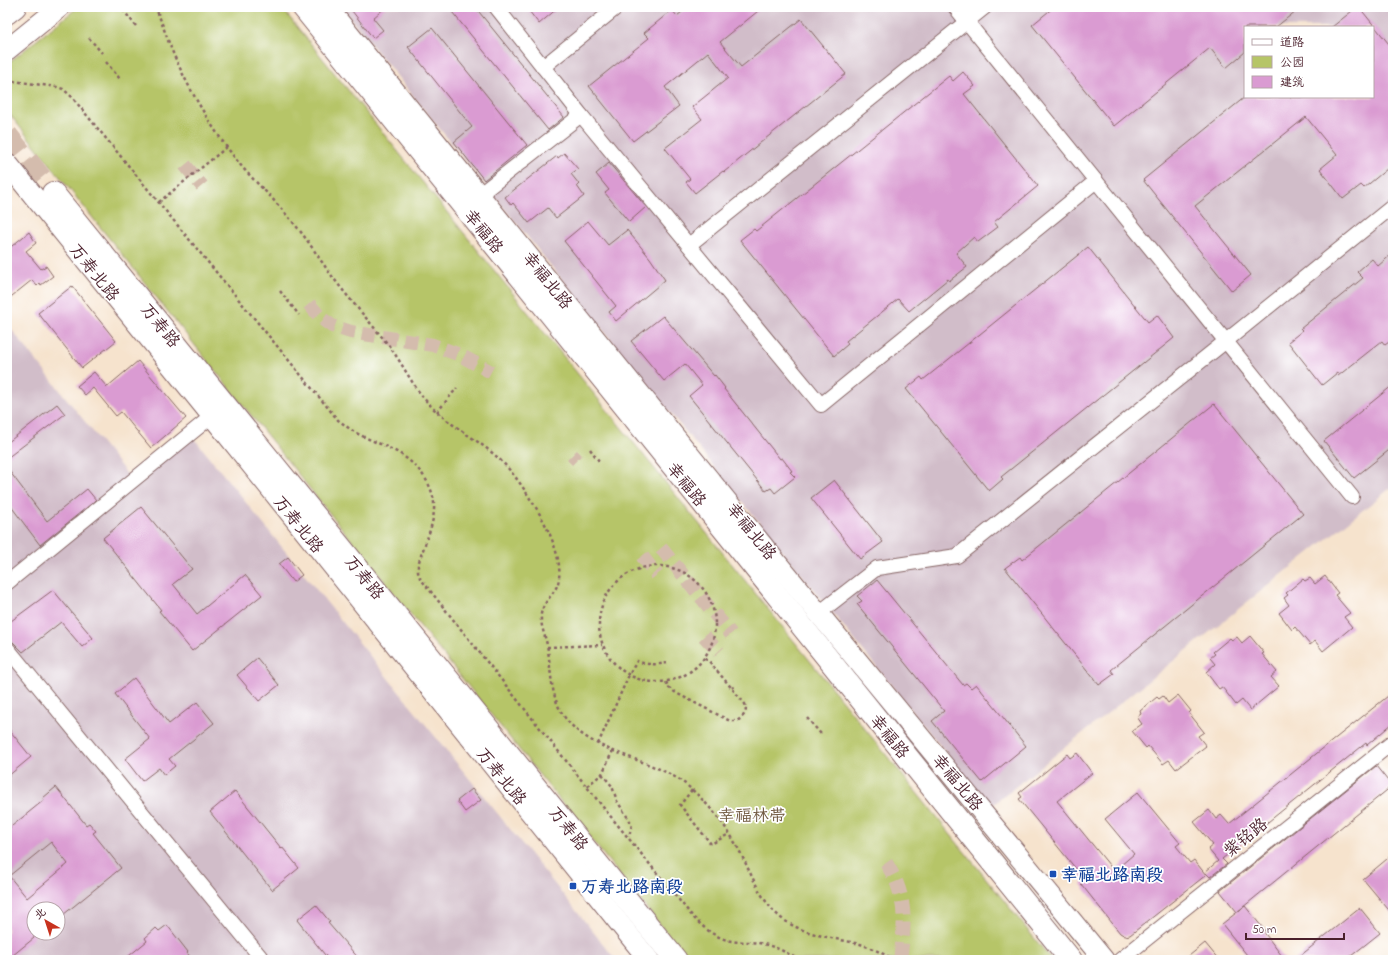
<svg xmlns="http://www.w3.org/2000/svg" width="1400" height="967" viewBox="0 0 1400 967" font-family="'Indie Flower','LXGW WenKai TC',sans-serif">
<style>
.industrial{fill:#d1bdc9;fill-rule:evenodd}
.green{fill:#b6c567;stroke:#807249}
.building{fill:#da9bd2;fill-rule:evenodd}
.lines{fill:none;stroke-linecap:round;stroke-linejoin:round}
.street-tunnel{stroke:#d4bcad;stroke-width:14;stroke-dasharray:14 7;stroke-linecap:butt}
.primary-tunnel{stroke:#d4bcad;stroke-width:22;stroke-dasharray:22 11;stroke-linecap:butt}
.street-casing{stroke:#866464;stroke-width:16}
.secondary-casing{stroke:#866464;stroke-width:22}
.primary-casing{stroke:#866464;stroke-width:24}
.path{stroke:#866464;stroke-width:2.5;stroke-dasharray:3 3;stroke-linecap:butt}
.street{stroke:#fff;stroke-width:14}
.secondary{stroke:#fff;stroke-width:20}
.primary{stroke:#fff;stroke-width:22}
.transit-dot{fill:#1a4fb4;stroke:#fff;stroke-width:1.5}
.labels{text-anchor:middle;stroke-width:3.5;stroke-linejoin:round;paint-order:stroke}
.street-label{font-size:17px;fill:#4a1f2b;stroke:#fff}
.park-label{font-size:17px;fill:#705940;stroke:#fff}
.transit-label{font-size:17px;font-weight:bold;fill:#164399;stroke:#fff;text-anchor:start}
</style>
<rect width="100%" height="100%" fill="#fff"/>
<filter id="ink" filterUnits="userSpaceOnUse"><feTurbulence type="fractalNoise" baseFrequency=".025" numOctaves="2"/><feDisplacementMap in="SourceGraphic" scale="8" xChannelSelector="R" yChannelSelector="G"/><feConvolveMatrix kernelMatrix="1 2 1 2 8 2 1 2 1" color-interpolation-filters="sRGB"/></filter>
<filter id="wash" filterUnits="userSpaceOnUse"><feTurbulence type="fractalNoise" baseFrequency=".012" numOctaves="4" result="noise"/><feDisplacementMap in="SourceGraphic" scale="16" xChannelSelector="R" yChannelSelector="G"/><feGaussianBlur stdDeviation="0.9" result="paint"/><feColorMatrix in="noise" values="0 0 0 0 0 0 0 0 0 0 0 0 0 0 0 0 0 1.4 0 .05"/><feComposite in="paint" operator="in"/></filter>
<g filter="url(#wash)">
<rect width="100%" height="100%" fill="#f6e3cd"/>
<g class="industrial">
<path d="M341,7h1052v479l-403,321zM1245,27h128v70h-128z"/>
<path d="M7,324l123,154 58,-47 428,529h-609zM34,909h24v24h-24z"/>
</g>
<polygon class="green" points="78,7 281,7 1052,960 688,960 7,111 7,64"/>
<g id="blocks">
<g class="building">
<polygon points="357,7 386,7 373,18 383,30 373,38 352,11"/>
<polygon points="448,7 475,7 564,117 548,130"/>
<polygon points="526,7 559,7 539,24"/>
<polygon points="688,7 763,7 720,42 741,67 801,19 846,74 724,172 723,171 695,193 686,182 690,179 665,148 702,119 692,107 728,78 708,52 665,87 679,106 633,141 589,86 649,38 644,33 672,10 677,16"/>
<polygon points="1054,7 1301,7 1276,27 1245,27 1245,52 1226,68 1210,48 1114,126 1032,25"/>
<polygon points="1357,7 1359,7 1393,49 1393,164 1364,188 1361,185 1343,199 1320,169 1337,155 1306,117 1195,206 1251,275 1232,291 1143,180 1245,97 1373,97 1373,27 1332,27"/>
<polygon points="432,28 527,145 484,180 454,142 472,127 408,47"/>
<polygon points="963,72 975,86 964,94 1038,186 994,222 998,227 978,242 974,237 956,253 967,267 949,281 948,279 909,311 898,299 846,341 848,344 834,356 740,240 754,229 756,231 949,76 953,81"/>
<polygon points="564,153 578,169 571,174 579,184 577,186 584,196 556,218 548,208 529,223 513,203 511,205 505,197 557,156 558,158"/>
<polygon points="609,163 646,207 629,222 605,193 609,190 596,174"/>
<polygon points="588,221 608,245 627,230 650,258 665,280 616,321 609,312 616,306 564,241"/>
<polygon points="29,232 36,243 26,251 41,269 46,266 53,276 41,285 40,283 37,286 32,280 7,300 7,250"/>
<polygon points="1088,247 1148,322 1157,315 1174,338 1001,477 1003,479 989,491 906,389 921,377 923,380"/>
<polygon points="1393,253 1393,339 1385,345 1382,341 1338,376 1337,373 1322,385 1288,342 1302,331 1300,329 1363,278 1357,272 1372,259 1378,266"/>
<polygon points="72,286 116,341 82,368 38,313"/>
<polygon points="663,316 714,376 715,375 725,388 724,389 780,459 782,458 792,471 790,472 795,477 775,493 771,488 766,491 689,396 702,385 685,364 664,381 631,341"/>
<polygon points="138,361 186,418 151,448 121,412 116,416 93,388 85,395 77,386 94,372 107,387"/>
<polygon points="1393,385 1393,447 1354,478 1324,441"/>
<polygon points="57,404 65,414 7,458 7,443"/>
<polygon points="1214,404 1303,514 1111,670 1114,674 1099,685 1005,568 1020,557 1022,560"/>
<polygon points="7,468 47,521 87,489 96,500 40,545 7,501"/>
<polygon points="834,480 883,542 860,559 811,498"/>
<polygon points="141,507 192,569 173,584 197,614 245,575 262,595 192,651 159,611 161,610 103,538"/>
<polygon points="288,557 302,575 293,582 279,564"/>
<polygon points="1325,576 1338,593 1335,595 1350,613 1344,617 1352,627 1323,651 1315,641 1310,645 1295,627 1292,630 1279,613 1289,605 1284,598 1288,595 1286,593 1303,579 1305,581 1310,578 1315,584"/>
<polygon points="877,580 963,685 966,683 971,688 976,684 1026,746 982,782 932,721 944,711 857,604 862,601 857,596"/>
<polygon points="53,590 93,638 82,647 61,622 23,652 10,639 12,638 7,631 7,624"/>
<polygon points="1250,636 1264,653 1262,654 1277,672 1271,677 1279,686 1250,710 1242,700 1236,705 1222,687 1219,689 1206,672 1215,664 1210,658 1215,654 1213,652 1230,638 1232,640 1237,637 1242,643"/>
<polygon points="257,658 279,685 259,701 237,675"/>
<polygon points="134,678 169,724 197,702 214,723 169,759 175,766 164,775 159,768 142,781 125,759 150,739 115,694"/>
<polygon points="1393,692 1393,723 1367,745 1366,743 1222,859 1227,864 1210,877 1205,872 1218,861 1208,849 1213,845 1194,822 1209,810 1216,819 1221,815 1229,824"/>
<polygon points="1178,695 1191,711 1189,713 1204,732 1198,736 1206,746 1176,769 1169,760 1163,764 1148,746 1146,748 1132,731 1142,724 1137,717 1141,714 1140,711 1157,697 1159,699 1163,696 1168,703"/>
<polygon points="7,727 31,757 7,777"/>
<polygon points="1077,753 1092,773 1057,801 1114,871 1134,854 1105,819 1138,792 1180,843 1176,846 1190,863 1194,860 1206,875 1130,935 1125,936 1120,933 1081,884 1085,880 1019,799 1022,797 1019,793 1067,754 1070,758"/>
<polygon points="1376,766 1392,786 1237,912 1220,891"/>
<path d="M56,787l30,38 3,-2 7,8 -3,2 28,35 -63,51v-10h-24v29l-27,22v-130l37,-30 -1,-2zM51,842l17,22 -41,34 -18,-22z"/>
<polygon points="472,789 481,800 465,812 457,801"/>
<polygon points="235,791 281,848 282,847 299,868 272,890 210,812"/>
<polygon points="1393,854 1393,915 1363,879"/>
<polygon points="316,905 330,922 328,923 360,960 329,960 297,920"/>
<polygon points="1245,906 1266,932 1265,933 1266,935 1285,960 1251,960 1222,924"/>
<polygon points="1360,908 1380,933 1346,960 1295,960"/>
<polygon points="167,925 188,952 187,953 193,960 124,960 147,941 145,938 156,928 159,931"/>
<polygon points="1205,943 1219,960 1184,960"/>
</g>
</g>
</g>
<g filter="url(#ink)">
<use href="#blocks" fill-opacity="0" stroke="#866464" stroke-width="1"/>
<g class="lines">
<g class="street-tunnel">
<polyline points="185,165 202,186"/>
<polyline points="309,304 321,318 332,326 351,332 433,345 460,355 491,372"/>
<polyline points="572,455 577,460"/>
<polyline points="661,548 731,634"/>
<polyline points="642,556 657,575"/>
<polyline points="704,636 719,652"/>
<path d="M886,863c22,33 19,60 14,97"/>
</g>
<polyline class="primary-tunnel" points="7,135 53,193"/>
<g class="street-casing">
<g id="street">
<polyline points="955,7 1352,497"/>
<polyline points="543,67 617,7"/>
<polyline points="581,115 821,405 1096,181"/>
<polyline points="479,195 581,115 496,7"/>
<polyline points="689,245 985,7"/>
<polyline points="7,583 212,416"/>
<polyline points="819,613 877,568 957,556 1226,341 1393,206"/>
<polyline points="7,648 263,960"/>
<polyline points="1120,960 1393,742"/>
</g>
</g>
<g class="secondary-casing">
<g id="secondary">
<polyline points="327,7 777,563 1104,960"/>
<polyline points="7,14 16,7"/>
<polyline points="7,50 60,7"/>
<polyline points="7,163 212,416 649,960"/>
</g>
</g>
<g class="primary-casing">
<g id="primary">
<polyline points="303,7 1071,960"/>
<polyline points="53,193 676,960"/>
</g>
</g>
<g class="path">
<path d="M154,7l3,4c6,14 10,28 16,42 18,41 42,81 70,115 9,10 18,19 27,28 14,16 29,32 41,50 4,5 7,11 11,16 20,30 46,57 68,85 14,19 24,42 40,58 20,21 46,33 67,52 12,11 23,25 32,40 14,20 38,64 28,89 -5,10 -14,17 -16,28 -1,10 4,21 6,31 5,26 2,52 19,74 27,35 83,38 118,64 19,15 38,37 50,58 15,25 24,58 47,77 22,17 53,20 79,26 12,4 24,10 35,16"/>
<polyline points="123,10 136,26"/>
<polyline points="89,38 102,53"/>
<polyline points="106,62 120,79"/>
<path d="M13,81l44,6 6,2 8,7 267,324c7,5 14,11 22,15 10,5 21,9 31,14 22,10 45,34 43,61 -1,18 -11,37 -16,55v7l2,6 187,234 86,105c10,10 20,19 34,23 10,3 21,1 31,3 14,2 29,9 40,17"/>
<polyline points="159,202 227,147"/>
<polyline points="280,291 299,315"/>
<polyline points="437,412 457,388"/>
<polyline points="590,449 599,461"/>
<circle cx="657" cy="624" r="58"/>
<polyline points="547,647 602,645"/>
<path d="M666,682l3,6 7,5 54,28h7c6,-4 11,-9 8,-17l-37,-44 -4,-1"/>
<polyline points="732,688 735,686"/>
<polyline points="807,718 821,734"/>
<path d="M598,744l31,-69 8,-14c11,4 19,4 30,2"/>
<polyline points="602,774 612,786 617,801 632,824 629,837"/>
<polyline points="587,786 602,774 613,750"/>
<polyline points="692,790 680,805 711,844 729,834"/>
</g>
<use href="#street" class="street"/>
<use href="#secondary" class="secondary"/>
<use href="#primary" class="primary"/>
</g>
</g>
<g class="transit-dot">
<rect x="1049" y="870" width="8" height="8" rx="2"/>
<rect x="569" y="882" width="8" height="8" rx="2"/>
</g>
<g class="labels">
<g class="street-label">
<text transform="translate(484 231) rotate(51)" y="6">幸福路</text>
<text transform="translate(95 272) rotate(51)" y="6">万寿北路</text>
<text transform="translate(548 280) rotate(51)" y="6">幸福北路</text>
<text transform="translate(161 325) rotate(51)" y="6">万寿路</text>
<text transform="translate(687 484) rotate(51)" y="6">幸福路</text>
<text transform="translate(299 524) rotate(51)" y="6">万寿北路</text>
<text transform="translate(752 531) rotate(51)" y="6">幸福北路</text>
<text transform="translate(365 577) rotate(51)" y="6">万寿路</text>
<text transform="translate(890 736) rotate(51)" y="6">幸福路</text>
<text transform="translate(502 776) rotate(51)" y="6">万寿北路</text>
<text transform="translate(958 782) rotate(50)" y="6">幸福北路</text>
<text transform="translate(569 828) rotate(51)" y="6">万寿路</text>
<text transform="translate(1245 837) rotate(-39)" y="6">紫铭路</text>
</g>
<g class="park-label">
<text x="752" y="821">幸福林带</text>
</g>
<g class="transit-label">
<text x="1061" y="880">幸福北路南段</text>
<text x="581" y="892">万寿北路南段</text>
</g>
</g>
<rect width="1400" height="967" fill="none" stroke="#fff" stroke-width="24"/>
<rect x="1244" y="26" width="130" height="72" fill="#ffffff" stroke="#b7a5aa"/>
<rect x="1252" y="39" width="20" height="6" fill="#ffffff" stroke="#b7a5aa"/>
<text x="1280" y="46" font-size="12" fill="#4a1f2b">道路</text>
<rect x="1252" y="56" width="20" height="12" fill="#b6c567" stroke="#b7a5aa"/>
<text x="1280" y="66" font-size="12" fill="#4a1f2b">公园</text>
<rect x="1252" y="76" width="20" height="12" fill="#da9bd2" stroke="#b7a5aa"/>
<text x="1280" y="86" font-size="12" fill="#4a1f2b">建筑</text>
<g transform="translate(46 921) rotate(321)"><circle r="19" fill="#ffffff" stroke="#b7a5aa"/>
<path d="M0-3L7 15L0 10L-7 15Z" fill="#c8321e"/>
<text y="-6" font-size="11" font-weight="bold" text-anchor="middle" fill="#4a1f2b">北</text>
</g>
<path d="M1246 933v6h98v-6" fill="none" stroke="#4a1f2b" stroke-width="2"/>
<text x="1252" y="933" font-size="12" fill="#4a1f2b" stroke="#ffffff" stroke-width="3" paint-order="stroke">50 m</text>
</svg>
